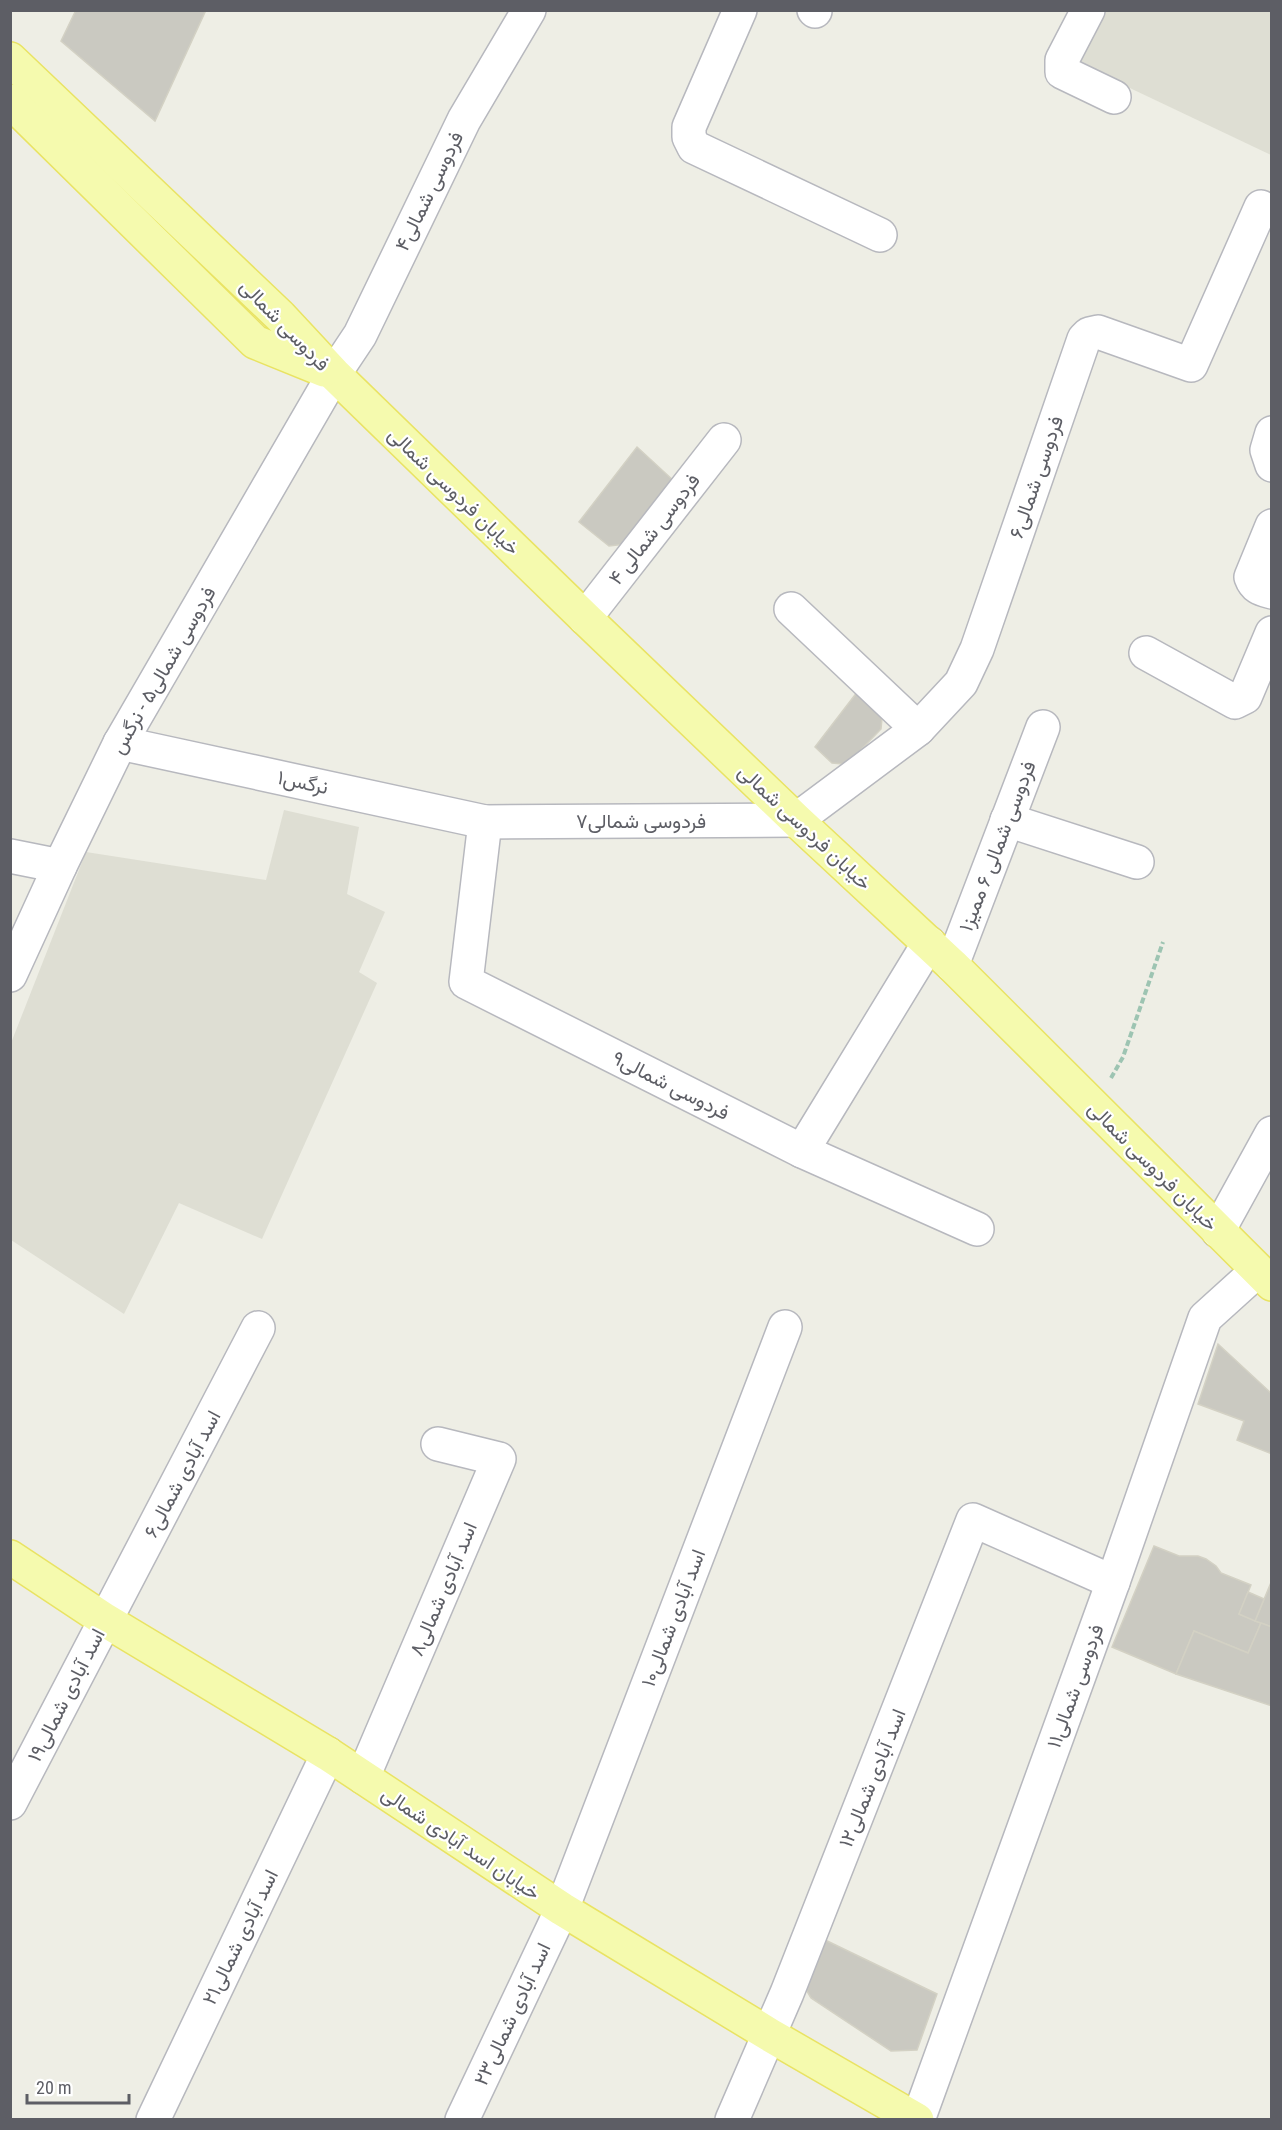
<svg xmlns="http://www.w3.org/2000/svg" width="1282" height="2130" viewBox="0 0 1282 2130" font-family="'Roboto Condensed',Vazirmatn,sans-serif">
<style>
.education{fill:#deded3}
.building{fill:#cac9c1;stroke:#d3d1c4;stroke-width:1.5}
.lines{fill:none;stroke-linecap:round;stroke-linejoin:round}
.minor-casing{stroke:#b7b8be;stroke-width:36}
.major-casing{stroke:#e9e363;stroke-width:36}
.path{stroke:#9dc4b2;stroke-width:4;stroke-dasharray:6 3;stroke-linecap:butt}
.minor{stroke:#fff;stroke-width:33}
.major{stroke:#f5faae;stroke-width:33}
.labels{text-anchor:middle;stroke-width:4.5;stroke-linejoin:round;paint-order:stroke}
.street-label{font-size:20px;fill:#5d5e65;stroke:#fff}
</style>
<rect width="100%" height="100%" fill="#eeeee5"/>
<g class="education">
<polygon points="1094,11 1271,11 1271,155 1075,62"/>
<polygon points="284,810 359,827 347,894 385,912 359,972 377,983 262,1239 179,1203 124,1314 11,1240 11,1043 86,852 266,880"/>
</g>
<g class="building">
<polygon points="76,10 206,10 155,121 61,41"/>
<polygon points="637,447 675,482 626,544 609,546 579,522"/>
<polygon points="858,691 882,718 881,729 851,760 843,764 832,763 815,747"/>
<polygon points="1218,1344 1272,1394 1272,1454 1237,1440 1244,1421 1198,1404"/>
<polygon points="1154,1546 1179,1556 1198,1556 1206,1559 1216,1566 1221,1573 1251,1585 1239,1614 1261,1623 1248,1653 1194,1631 1176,1674 1112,1647"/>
<polygon points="1272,1580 1272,1627 1255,1621"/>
<polygon points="1248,1592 1264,1599 1255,1621 1239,1614"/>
<polygon points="1261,1623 1272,1627 1272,1706 1176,1674 1194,1631 1248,1653"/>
<polygon points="821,1938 937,1994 917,2050 891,2051 811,1998 805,1988"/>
</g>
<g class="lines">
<g class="minor-casing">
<g id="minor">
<polyline points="740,10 689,127 689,137 694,147 880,235"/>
<polyline points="814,10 815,11"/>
<polyline points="1088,10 1062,60 1062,72 1114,97"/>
<polyline points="1272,433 1267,450 1272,465"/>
<path d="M1272,526l-21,51c4,11 10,12 21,15"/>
<polyline points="791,609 918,729"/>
<polyline points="585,618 724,440"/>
<polyline points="1146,653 1235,702 1245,697 1272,633"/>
<polyline points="120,743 485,822 796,820 918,729 961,683 977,649 1084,339 1089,334 1098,332 1191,365 1261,207"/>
<polyline points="1007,820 1137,862"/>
<polyline points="485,822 466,982 802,1151 929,943"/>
<polyline points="10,856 60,866"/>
<polyline points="952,965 1043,727"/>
<polyline points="10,975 60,866 120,743 334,374 360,335 464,120 529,10"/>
<polyline points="802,1151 977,1229"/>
<polyline points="1218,1231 1272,1133"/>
<polyline points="363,1777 499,1459 438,1444"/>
<polyline points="10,1803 258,1328"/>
<polyline points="153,2120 328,1754"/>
<polyline points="462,2120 562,1909 785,1327"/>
<polyline points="732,2120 787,1993 973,1520 1113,1582"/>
<polyline points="918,2120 1113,1582 1205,1318 1257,1271"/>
</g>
</g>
<g class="major-casing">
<g id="major">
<polyline points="10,59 280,316 334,374 585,618 796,820 952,965 1272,1284"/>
<polyline points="10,101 255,342 324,370"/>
<polyline points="10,1557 105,1620 328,1754 562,1909 770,2035 917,2120"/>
</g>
</g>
<polyline class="path" points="1111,1078 1123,1057 1163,942"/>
<use href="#minor" class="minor"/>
<use href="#major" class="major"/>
</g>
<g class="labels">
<g class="street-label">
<text transform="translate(429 191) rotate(-64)" y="7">فردوسی شمالی۴</text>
<text transform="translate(285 325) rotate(46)" y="7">فردوسی شمالی</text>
<text transform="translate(1036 477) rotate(-71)" y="7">فردوسی شمالی۶</text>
<text transform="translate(454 491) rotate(44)" y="7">خیابان فردوسی شمالی</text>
<text transform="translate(654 529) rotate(-52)" y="7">فردوسی شمالی ۴</text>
<text transform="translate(163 670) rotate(-60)" y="7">فردوسی شمالی۵ - نرگس</text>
<text transform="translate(303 782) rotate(12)" y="7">نرگس۱</text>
<text x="641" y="828">فردوسی شمالی۷</text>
<text transform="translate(805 827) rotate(43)" y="7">خیابان فردوسی شمالی</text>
<text transform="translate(997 846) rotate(-69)" y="7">فردوسی شمالی ۶ ممیز۱</text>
<text transform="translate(671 1085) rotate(27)" y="7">فردوسی شمالی۹</text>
<text transform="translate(1153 1166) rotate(45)" y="7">خیابان فردوسی شمالی</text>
<text transform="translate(182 1474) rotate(-62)" y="7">اسد آبادی شمالی۶</text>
<text transform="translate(443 1589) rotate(-67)" y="7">اسد آبادی شمالی۸</text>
<text transform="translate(673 1618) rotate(-69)" y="7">اسد آبادی شمالی۱۰</text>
<text transform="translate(1075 1686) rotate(-70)" y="7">فردوسی شمالی۱۱</text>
<text transform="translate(66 1695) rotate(-63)" y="7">اسد آبادی شمالی۱۹</text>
<text transform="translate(872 1778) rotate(-68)" y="7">اسد آبادی شمالی۱۲</text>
<text transform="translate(461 1843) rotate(34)" y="7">خیابان اسد آبادی شمالی</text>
<text transform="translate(240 1937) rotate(-64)" y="7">اسد آبادی شمالی۲۱</text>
<text transform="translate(512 2014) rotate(-65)" y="7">اسد آبادی شمالی۲۳</text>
</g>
</g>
<rect width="1282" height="2130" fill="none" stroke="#5d5e65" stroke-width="24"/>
<path d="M27 2094v9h102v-9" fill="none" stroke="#5d5e65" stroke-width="3"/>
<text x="36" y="2094" font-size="18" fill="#5d5e65" stroke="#ffffff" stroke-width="4.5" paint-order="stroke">20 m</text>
</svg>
